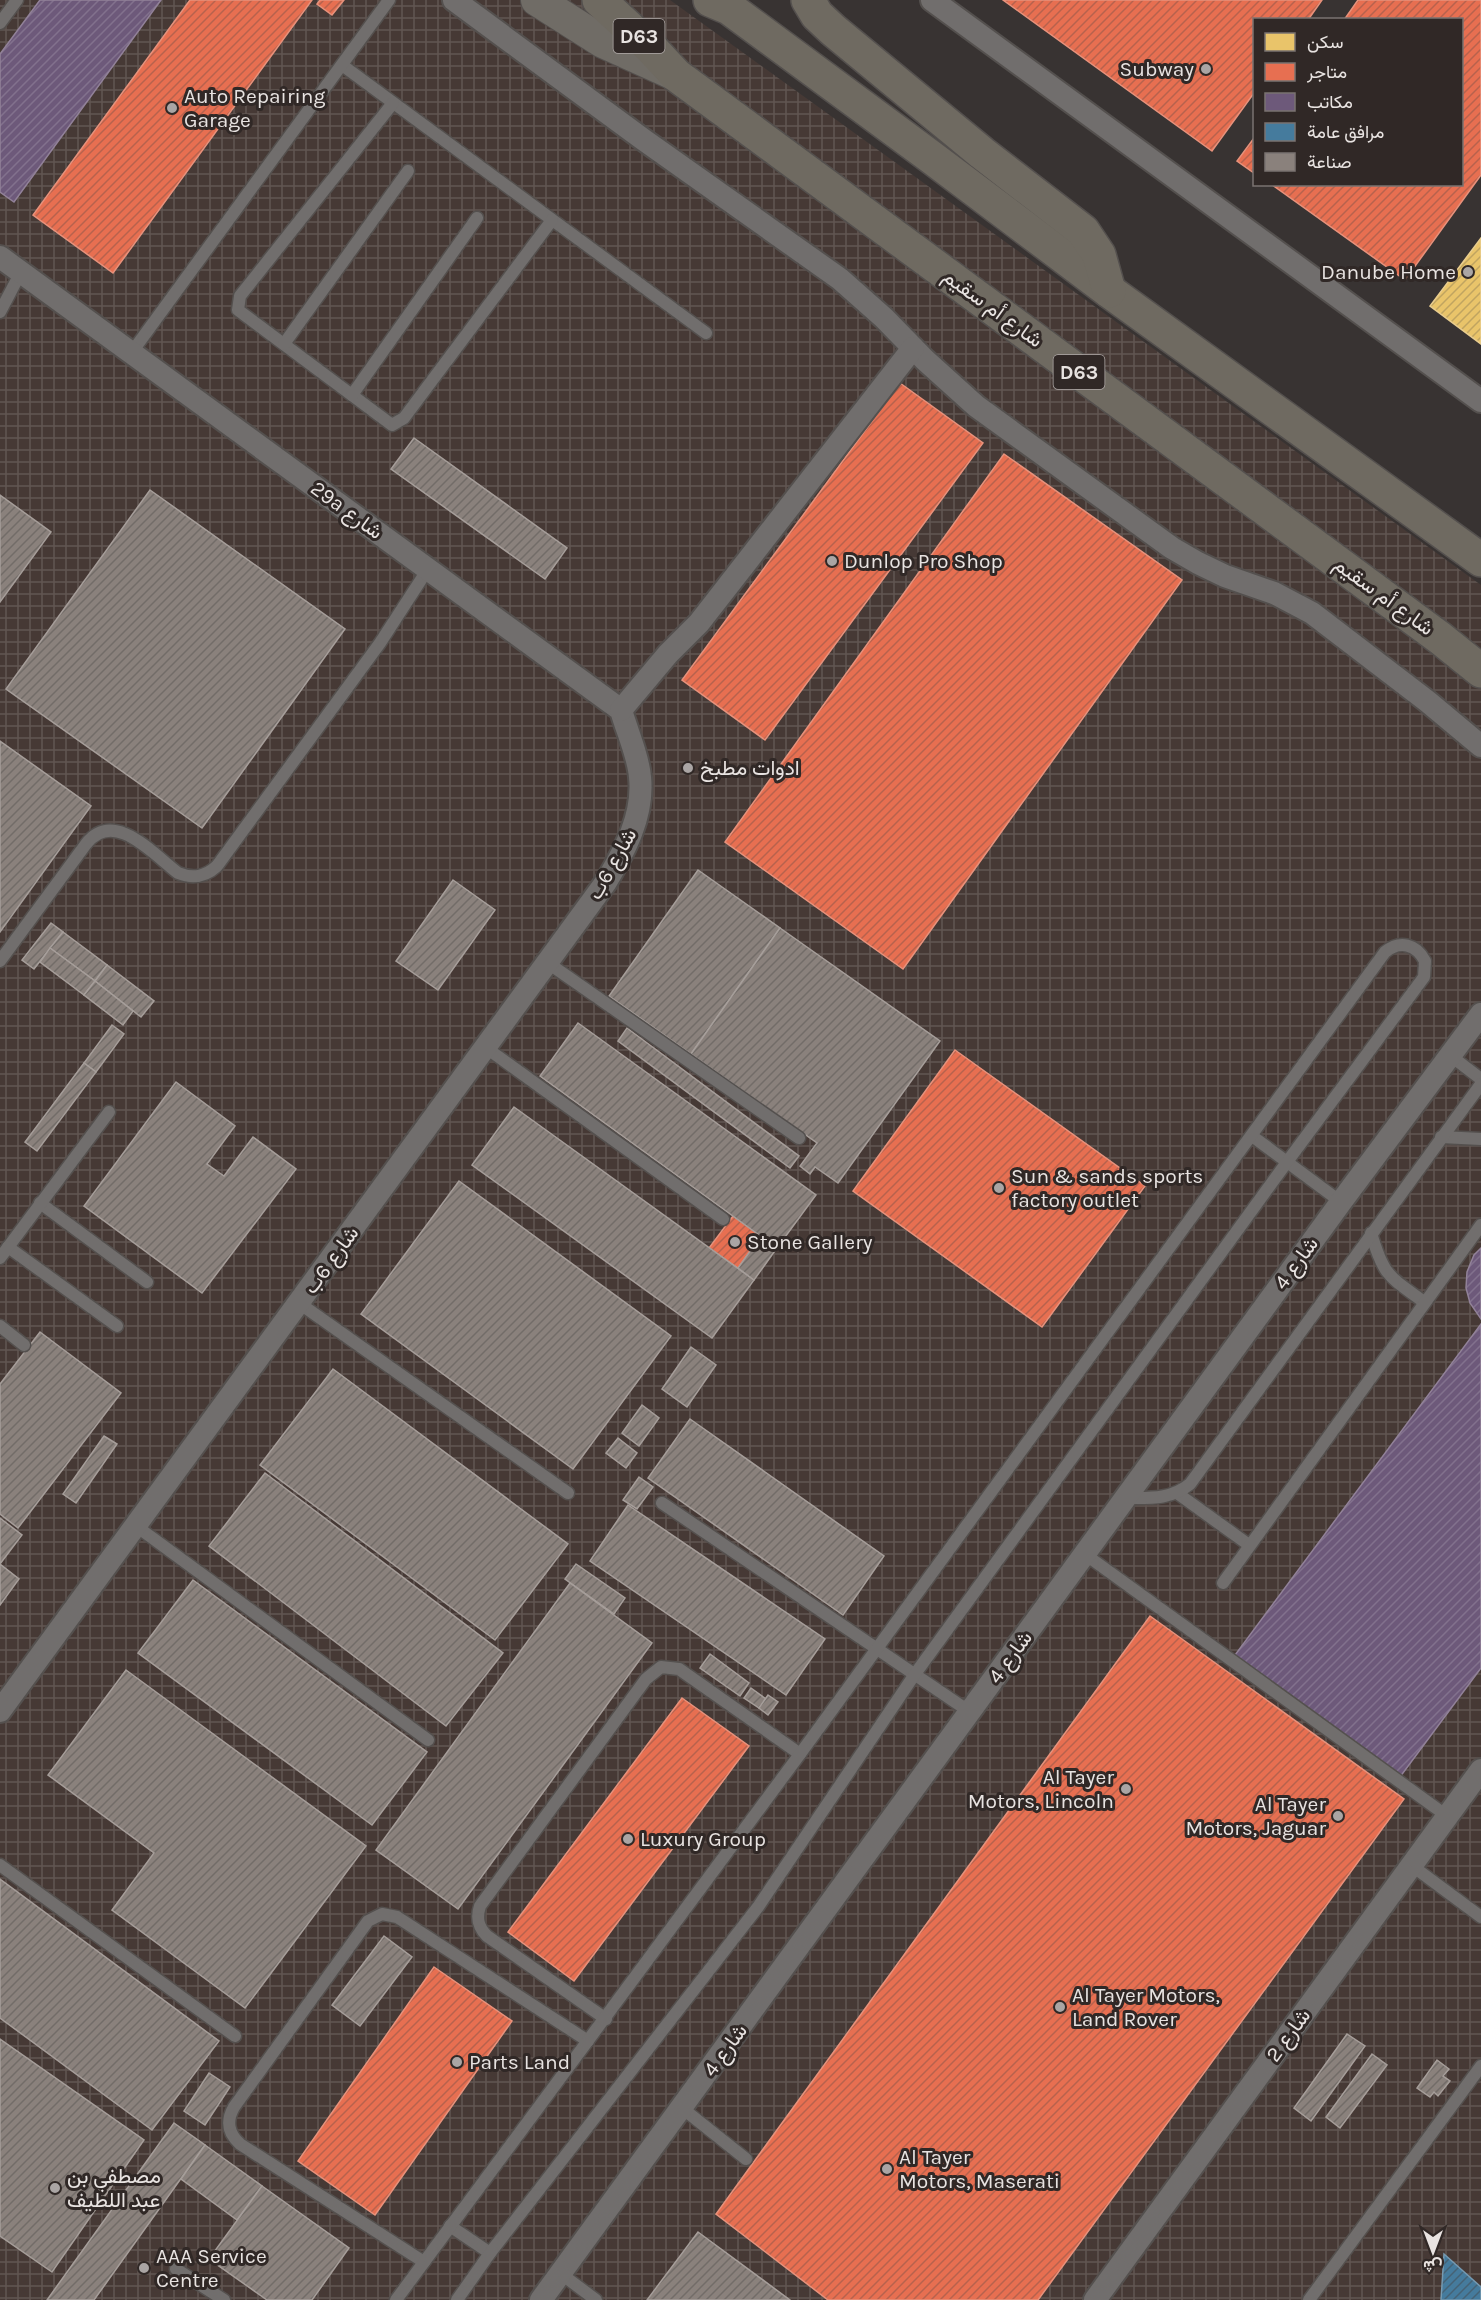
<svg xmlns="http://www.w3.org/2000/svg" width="1481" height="2300" viewBox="0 0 1481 2300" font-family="Karla,Vazirmatn,sans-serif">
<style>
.industrial{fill:url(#industrial-grid)}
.homes{fill:url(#homes-hatch);stroke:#e9cd8e;stroke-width:1.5}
.shops{fill:url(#shops-hatch);stroke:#e7927c;stroke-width:1.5}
.offices{fill:url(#offices-hatch);stroke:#928299;stroke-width:1.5}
.public{fill:url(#public-hatch);stroke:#769ab1;stroke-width:1.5}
.industry{fill:url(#industry-hatch);stroke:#a69e9a;stroke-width:1.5}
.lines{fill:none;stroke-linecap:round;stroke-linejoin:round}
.service-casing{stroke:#54504e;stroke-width:15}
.minor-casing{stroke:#54504e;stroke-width:26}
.secondary-casing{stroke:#54504e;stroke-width:34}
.primary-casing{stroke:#54504e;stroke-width:36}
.service{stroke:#716e6d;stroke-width:12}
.minor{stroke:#716e6d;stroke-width:22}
.secondary{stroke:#706c66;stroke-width:32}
.primary{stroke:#6f6a61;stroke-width:33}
.poi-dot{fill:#aaa5a4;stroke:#302826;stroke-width:2}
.labels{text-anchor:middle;stroke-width:6;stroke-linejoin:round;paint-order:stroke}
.shield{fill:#302826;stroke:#b1aba9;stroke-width:1.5}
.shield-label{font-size:20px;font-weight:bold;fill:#e8e3e1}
.poi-label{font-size:21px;fill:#e8e3e1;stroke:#302826;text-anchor:start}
.street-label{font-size:21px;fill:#e8e3e1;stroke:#302826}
</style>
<defs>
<pattern id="industrial-grid" width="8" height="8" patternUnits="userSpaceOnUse" patternTransform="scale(1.5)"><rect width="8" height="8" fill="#463935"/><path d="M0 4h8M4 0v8" fill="none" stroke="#615652"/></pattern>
<pattern id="homes-hatch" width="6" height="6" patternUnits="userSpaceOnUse" patternTransform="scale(1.5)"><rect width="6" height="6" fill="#e9c46a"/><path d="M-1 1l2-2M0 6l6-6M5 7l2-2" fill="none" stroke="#c0a460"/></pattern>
<pattern id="shops-hatch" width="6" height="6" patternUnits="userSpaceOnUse" patternTransform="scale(1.5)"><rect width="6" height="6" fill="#e76f51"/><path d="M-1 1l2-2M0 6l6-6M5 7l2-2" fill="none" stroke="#b7624d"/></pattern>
<pattern id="offices-hatch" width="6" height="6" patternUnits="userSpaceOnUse" patternTransform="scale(1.5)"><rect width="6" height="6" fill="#6d597a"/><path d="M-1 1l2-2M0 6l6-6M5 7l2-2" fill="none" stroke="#82718d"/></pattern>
<pattern id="public-hatch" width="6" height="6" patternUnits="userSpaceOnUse" patternTransform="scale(1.5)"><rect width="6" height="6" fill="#457b9d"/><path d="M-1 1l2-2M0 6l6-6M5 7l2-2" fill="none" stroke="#456275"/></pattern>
<pattern id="industry-hatch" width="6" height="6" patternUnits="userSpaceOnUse" patternTransform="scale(1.5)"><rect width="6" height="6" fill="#8a817c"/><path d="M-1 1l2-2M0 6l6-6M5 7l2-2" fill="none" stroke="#726c68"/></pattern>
</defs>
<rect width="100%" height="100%" fill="#383332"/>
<polygon class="industrial" points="0,0 670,0 1481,585 1481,2300 0,2300"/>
<polygon class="homes" points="1481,238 1481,344 1430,306"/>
<g class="shops">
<polygon points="190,0 312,0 113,273 33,215"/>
<polygon points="320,0 344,0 332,15 317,4"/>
<polygon points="1003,0 1322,0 1308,20 1254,20 1254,93 1212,151"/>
<polygon points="1358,0 1481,0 1481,175 1405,280 1271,184 1462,184 1462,20 1344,20"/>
<polygon points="1254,138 1254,173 1237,161"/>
<polygon points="900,383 983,443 765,740 682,680"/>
<polygon points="1004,454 1182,580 903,969 725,842"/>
<polygon points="955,1050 1145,1186 1042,1327 853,1191"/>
<polygon points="733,1216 761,1236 738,1268 709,1248"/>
<polygon points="1150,1616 1404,1799 1038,2300 828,2300 716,2214"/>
<polygon points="682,1698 749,1746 574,1981 508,1932"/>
<polygon points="434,1967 512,2021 375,2215 298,2161"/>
</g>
<g class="offices">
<polygon points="40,0 161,0 14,202 0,192 0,54"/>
<polygon points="1481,1248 1481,1319 1470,1303 1466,1288 1467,1272 1474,1255"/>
<polygon points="1481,1324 1481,1668 1400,1777 1235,1655"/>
</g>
<polygon class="public" points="1444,2254 1481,2287 1481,2300 1441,2300"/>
<g class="industry">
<polygon points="414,438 567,548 545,579 391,469"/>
<polygon points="150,490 345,629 202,828 6,689"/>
<polygon points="0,495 51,532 0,602"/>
<polygon points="0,741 91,806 0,932"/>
<polygon points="698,870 780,928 691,1054 609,996"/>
<polygon points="453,880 495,910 438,990 396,961"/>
<polygon points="51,923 63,932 34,969 22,960"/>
<polygon points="780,928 940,1041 838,1183 815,1167 810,1174 800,1166 817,1143 691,1054"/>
<polygon points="63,932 107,965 95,981 50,948"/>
<polygon points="50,948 95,981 84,995 40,962"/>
<polygon points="107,965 154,1001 141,1017 95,981"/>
<polygon points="95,981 133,1011 123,1025 84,995"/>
<polygon points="578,1023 816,1195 777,1248 540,1076"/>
<polygon points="112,1025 124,1034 96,1072 84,1063"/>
<polygon points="627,1028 799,1156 790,1168 618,1041"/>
<polygon points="84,1063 96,1072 37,1151 25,1142"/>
<polygon points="176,1082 235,1126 207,1164 224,1176 253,1137 296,1169 202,1293 84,1206"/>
<polygon points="514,1107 754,1280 712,1338 472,1165"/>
<polygon points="459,1181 671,1336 573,1469 361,1314"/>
<polygon points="761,1236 777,1248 754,1280 738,1268"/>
<polygon points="40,1332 121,1393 18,1528 0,1514 0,1384"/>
<polygon points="691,1347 716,1365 687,1407 662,1389"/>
<polygon points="333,1369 568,1544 495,1640 260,1465"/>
<polygon points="642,1405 659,1418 639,1446 622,1433"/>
<polygon points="690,1419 884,1556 843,1615 648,1478"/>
<polygon points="104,1436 117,1444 76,1503 63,1494"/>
<polygon points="618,1438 637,1453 626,1468 606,1453"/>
<polygon points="265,1473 503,1653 446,1726 209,1546"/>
<polygon points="639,1477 653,1487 637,1509 623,1500"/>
<polygon points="628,1505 825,1639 786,1695 590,1561"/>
<polygon points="0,1518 22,1535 0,1564"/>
<polygon points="0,1564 19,1579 0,1605"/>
<polygon points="576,1564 625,1598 614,1614 565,1579"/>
<polygon points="193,1580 427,1752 372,1825 138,1653"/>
<polygon points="570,1583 652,1643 458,1909 376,1850"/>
<polygon points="710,1654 749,1683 740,1696 700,1668"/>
<polygon points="126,1670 366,1846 245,2008 112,1910 154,1853 48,1775"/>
<polygon points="751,1688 766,1699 759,1708 744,1698"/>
<polygon points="768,1695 778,1702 768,1715 759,1708"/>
<polygon points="0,1879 219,2041 152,2130 0,2018"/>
<polygon points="384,1936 412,1957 360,2026 332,2005"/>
<polygon points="1347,2034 1365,2046 1311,2121 1294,2108"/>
<polygon points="0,2039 144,2140 52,2272 0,2236"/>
<polygon points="1372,2054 1387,2065 1340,2128 1326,2117"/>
<polygon points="1437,2060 1449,2069 1443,2076 1450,2081 1438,2096 1434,2092 1430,2097 1417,2088"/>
<polygon points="209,2073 230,2087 205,2125 184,2111"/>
<polygon points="174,2123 205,2145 94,2300 47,2300"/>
<polygon points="205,2145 262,2186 237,2220 181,2179"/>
<polygon points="262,2186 349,2248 312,2300 267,2300 209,2259"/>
<polygon points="698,2232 790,2300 647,2300"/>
</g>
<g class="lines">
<g class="service-casing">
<g id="service">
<polyline points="0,23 17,0"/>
<polyline points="342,65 706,333"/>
<polyline points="393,103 240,296 238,310 392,425 404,418 552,220"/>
<polyline points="0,312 21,272"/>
<polyline points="284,344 408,171"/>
<polyline points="132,352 389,0"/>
<polyline points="352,395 477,218"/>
<path d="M0,961l86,-117c28,-36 67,10 92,29 15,6 27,4 39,-7l163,-223 48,-74"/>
<polyline points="548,963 799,1138"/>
<polyline points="485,1047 723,1219"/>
<polyline points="1451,1056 1481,1079"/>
<polyline points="1252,1136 1341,1202"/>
<polyline points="1441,1137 1481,1139"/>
<polyline points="40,1203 147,1282"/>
<path d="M1371,1233c13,44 18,43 53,69"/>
<polyline points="8,1247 117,1326"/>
<polyline points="0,1258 109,1112"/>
<polyline points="299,1303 568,1493"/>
<polyline points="0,1326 24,1345"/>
<polyline points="1177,1493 1249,1545"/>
<path d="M1125,1498c25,0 45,2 65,-14l291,-400"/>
<polyline points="662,1503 970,1712"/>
<polyline points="136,1526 428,1740"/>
<polyline points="1086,1555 1447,1816"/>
<polyline points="1223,1583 1481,1225"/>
<polyline points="0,1865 235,2036"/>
<polyline points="1411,1865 1481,1917"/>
<path d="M606,2019l-119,-83c-9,-9 -11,-18 -7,-30l166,-227 15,-12 18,2 121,85"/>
<polyline points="682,2108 746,2159"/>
<polyline points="450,2226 490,2253"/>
<path d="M424,2262l-184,-118c-12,-11 -14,-23 -6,-37l134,-186 14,-7 15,3 191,124"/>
<polyline points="176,2269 224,2300"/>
<polyline points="560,2273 596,2300"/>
<path d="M396,2300l404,-546 585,-802c15,-12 31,-8 40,9l-1,16 -137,185 -372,512 -157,233 -268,346 -33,47"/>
<polyline points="1309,2300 1481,2066"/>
</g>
</g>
<g class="minor-casing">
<g id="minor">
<polyline points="454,0 644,140 840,279 884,318 925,360 976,406 1172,548 1198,563 1225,576 1274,593 1312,613 1427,701 1481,746"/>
<polyline points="932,0 1481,401"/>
<path d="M0,257l621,453c6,22 17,44 19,67 4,38 -15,73 -34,105l-606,829"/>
<polyline points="621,710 668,654 699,623 913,348"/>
<polyline points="541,2300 1341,1202 1481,1014"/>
<polyline points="1095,2300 1481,1770"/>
</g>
</g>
<g class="secondary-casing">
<polyline id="secondary" points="537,0 603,42 676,75"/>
</g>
<g class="primary-casing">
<g id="primary">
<polyline points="599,0 651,48 676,75 1440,638 1481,671"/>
<polyline points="710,0 729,8 931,157 1109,291 1481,560"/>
<polyline points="808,0 817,15 833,30 982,153 1083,231 1099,255 1109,291"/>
</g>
</g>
<use href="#service" class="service"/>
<use href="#minor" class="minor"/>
<use href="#secondary" class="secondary"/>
<use href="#primary" class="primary"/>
</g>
<g class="poi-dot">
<circle cx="1206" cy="69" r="6"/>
<circle cx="172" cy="108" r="6"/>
<circle cx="1468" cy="272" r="6"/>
<circle cx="832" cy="561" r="6"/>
<circle cx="688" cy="768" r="6"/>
<circle cx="999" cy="1188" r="6"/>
<circle cx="735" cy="1242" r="6"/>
<circle cx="1126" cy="1789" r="6"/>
<circle cx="1338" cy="1816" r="6"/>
<circle cx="628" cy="1839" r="6"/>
<circle cx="1060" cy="2007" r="6"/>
<circle cx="457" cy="2062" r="6"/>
<circle cx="887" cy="2169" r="6"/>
<circle cx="55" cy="2188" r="6"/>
<circle cx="144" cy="2268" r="6"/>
</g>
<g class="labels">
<g class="shield">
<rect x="613.5" y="19" width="51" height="34" rx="4.5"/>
<rect x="1053.5" y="355" width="51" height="34" rx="4.5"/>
</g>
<g class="shield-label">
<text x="639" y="43">D63</text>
<text x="1079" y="379">D63</text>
</g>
<g class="poi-label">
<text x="1194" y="76" text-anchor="end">Subway</text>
<text x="184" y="103">Auto Repairing<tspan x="184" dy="24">Garage</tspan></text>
<text x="1456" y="279" text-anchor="end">Danube Home</text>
<text x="844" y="568">Dunlop Pro Shop</text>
<text x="700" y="775">ادوات مطبخ</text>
<text x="1011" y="1183">Sun &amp; sands sports<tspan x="1011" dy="24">factory outlet</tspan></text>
<text x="747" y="1249">Stone Gallery</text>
<text x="1114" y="1784" text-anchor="end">Al Tayer<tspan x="1114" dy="24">Motors, Lincoln</tspan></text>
<text x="1326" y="1811" text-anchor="end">Al Tayer<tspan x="1326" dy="24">Motors, Jaguar</tspan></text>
<text x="640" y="1846">Luxury Group</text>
<text x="1072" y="2002">Al Tayer Motors,<tspan x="1072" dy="24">Land Rover</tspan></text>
<text x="469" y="2069">Parts Land</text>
<text x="899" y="2164">Al Tayer<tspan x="899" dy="24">Motors, Maserati</tspan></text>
<text x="67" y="2183">مصطفي بن<tspan x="67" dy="24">عبد اللطيف</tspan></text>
<text x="156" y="2263">AAA Service<tspan x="156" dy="24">Centre</tspan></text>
</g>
<g class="street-label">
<text transform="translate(993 308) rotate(36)" y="7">شارع أم سقيم</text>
<text transform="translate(347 510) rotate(36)" y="7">29a شارع</text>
<text transform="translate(1384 596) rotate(36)" y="7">شارع أم سقيم</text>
<text transform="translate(612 864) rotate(-61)" y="7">شارع 6ب</text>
<text transform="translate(331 1260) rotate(-54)" y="7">شارع 6ب</text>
<text transform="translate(1296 1263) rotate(-54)" y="7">شارع 4</text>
<text transform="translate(1010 1657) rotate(-54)" y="7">شارع 4</text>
<text transform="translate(1288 2035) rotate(-54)" y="7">شارع 2</text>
<text transform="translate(725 2050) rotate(-54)" y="7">شارع 4</text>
</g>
</g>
<rect x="1253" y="18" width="210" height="168" fill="#302826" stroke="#7a7371" stroke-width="1.5"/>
<rect x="1265" y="33" width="30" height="18" fill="#e9c46a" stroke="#7a7371" stroke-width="1.5"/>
<text x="1307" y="48" font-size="18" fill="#e8e3e1">سكن</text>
<rect x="1265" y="63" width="30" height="18" fill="#e76f51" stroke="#7a7371" stroke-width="1.5"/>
<text x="1307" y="78" font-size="18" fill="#e8e3e1">متاجر</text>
<rect x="1265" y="93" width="30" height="18" fill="#6d597a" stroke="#7a7371" stroke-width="1.5"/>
<text x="1307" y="108" font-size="18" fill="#e8e3e1">مكاتب</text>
<rect x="1265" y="123" width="30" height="18" fill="#457b9d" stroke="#7a7371" stroke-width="1.5"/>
<text x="1307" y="138" font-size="18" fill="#e8e3e1">مرافق عامة</text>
<rect x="1265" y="153" width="30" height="18" fill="#8a817c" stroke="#7a7371" stroke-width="1.5"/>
<text x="1307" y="168" font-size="18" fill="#e8e3e1">صناعة</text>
<g transform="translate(1433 2252) rotate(180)" stroke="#302826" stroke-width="4.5" paint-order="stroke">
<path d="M0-4.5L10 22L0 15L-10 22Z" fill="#e8e3e1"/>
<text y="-9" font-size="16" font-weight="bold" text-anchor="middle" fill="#e8e3e1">ش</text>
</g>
</svg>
